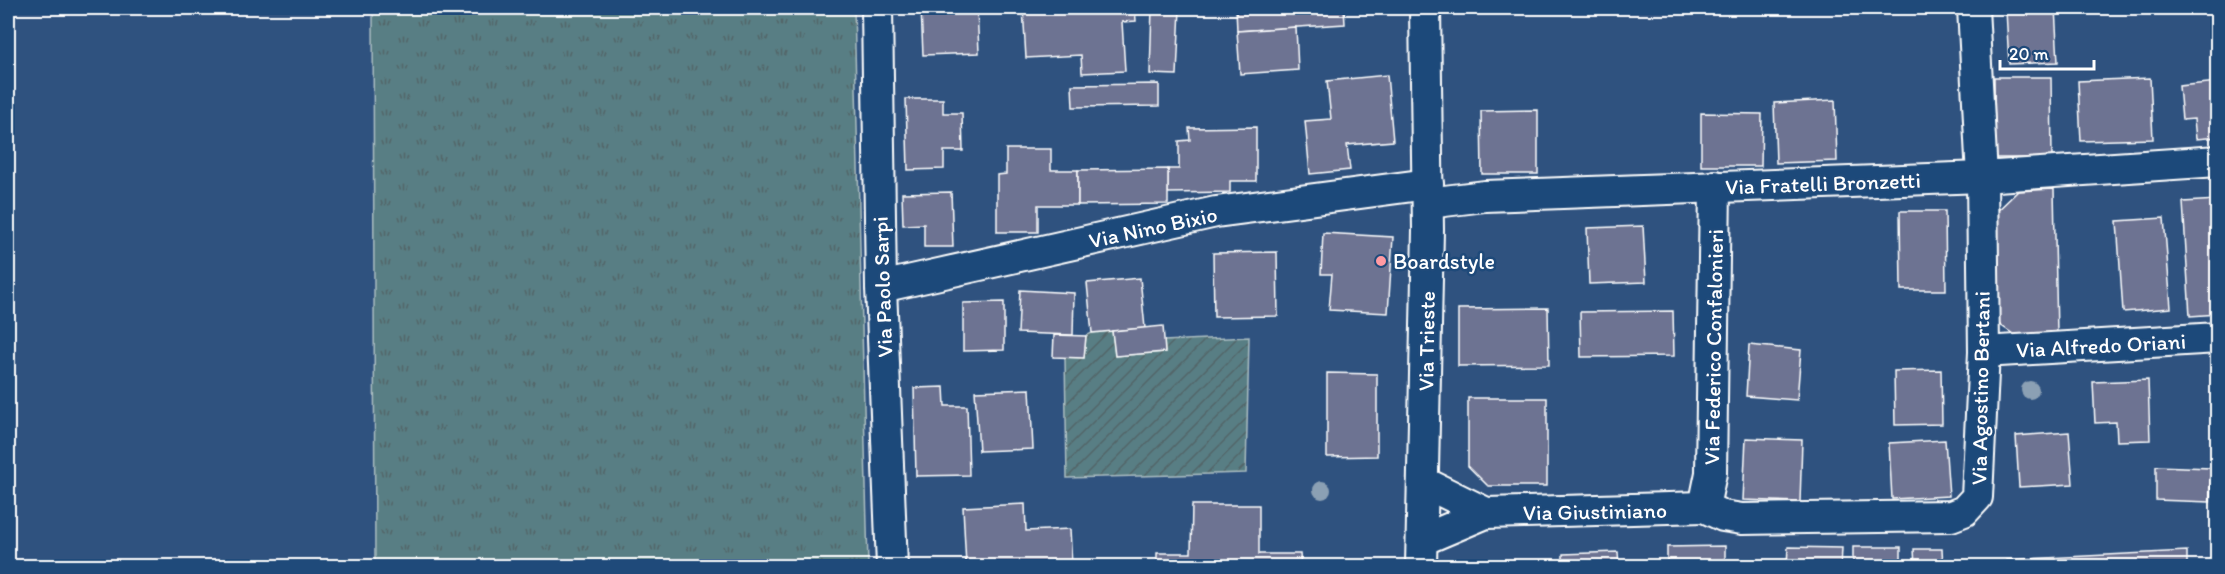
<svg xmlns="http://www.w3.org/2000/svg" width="2225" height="574" viewBox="0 0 2225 574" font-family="Itim,sans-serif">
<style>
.grass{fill:url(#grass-tufts);stroke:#acbec2;stroke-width:1.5}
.garden{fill:url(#garden-furrows);stroke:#acbec2;stroke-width:1.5}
.building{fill:#6d7392;stroke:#fff;stroke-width:1.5}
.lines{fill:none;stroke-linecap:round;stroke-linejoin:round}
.minor-casing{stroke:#fff;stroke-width:34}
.minor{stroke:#1f4a7a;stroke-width:30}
.tree{fill:#8ba0b4}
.poi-dot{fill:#ff9aa2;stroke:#1f4a7a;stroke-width:2}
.labels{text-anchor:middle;stroke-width:5;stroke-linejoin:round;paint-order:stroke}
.street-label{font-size:22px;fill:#fff;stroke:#1f4a7a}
.poi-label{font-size:22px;fill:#fff;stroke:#1f4a7a;text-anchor:start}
</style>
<defs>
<pattern id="grass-tufts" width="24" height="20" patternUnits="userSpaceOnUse" patternTransform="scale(1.5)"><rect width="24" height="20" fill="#597e84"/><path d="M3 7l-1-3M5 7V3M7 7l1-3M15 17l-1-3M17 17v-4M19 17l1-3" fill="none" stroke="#526568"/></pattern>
<pattern id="garden-furrows" width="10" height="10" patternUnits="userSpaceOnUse" patternTransform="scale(1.5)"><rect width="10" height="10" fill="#597e84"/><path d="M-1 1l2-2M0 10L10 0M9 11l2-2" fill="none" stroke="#526568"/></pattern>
</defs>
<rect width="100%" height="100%" fill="#2f527f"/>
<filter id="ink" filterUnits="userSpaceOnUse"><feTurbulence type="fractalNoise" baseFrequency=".0167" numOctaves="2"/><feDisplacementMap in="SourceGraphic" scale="12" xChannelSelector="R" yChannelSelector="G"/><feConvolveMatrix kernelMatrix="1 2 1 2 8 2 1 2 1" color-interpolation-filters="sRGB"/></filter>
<g filter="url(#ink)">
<polygon class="grass" points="373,8 854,8 868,566 375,566"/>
<polygon class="garden" points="1112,331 1115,356 1165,352 1164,341 1249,337 1246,473 1067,478 1065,357 1084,358 1086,336 1092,333"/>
<g class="building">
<polygon points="921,8 977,8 979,53 923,55"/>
<polygon points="1023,8 1135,8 1136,21 1122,22 1125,71 1082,73 1081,55 1026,58"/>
<polygon points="1152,8 1180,8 1177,75 1150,74"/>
<polygon points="1236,8 1344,8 1345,24 1237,31"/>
<polygon points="2055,8 2058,62 2009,64 2006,10"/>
<polygon points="1296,27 1298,70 1240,74 1237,31"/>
<polygon points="1387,75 1393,141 1347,145 1350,170 1310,174 1305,121 1331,119 1327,81"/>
<polygon points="1994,77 2051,77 2052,158 1995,158"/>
<polygon points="2150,78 2153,139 2081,141 2078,81"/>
<polygon points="2218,82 2218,137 2196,139 2194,119 2182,120 2179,86"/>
<polygon points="1159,84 1159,106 1073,107 1072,85"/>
<polygon points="906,99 943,99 943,113 962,113 963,151 944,151 944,169 908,170"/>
<polygon points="1835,100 1837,161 1776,163 1774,103"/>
<polygon points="1538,110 1538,174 1482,174 1481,111"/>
<polygon points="1701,113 1762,114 1761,166 1701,166"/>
<polygon points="1256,127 1256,181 1230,181 1230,192 1168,193 1168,169 1179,169 1179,141 1190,140 1189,128"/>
<polygon points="1006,149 1051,149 1051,170 1078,170 1078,205 1038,205 1038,232 997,232 997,175 1006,174"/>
<polygon points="1168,169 1168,204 1078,205 1078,170"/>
<polygon points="2054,189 2057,334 2016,336 1996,322 1991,217 2018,191"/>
<polygon points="951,192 953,247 924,247 924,224 903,225 902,193"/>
<polygon points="2218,200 2218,314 2190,316 2183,202"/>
<polygon points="1900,211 1945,211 1946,290 1901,290"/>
<polygon points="2164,218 2171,308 2123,312 2117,221"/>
<polygon points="1643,226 1646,282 1589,284 1587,228"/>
<polygon points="1323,233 1393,237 1388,313 1329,310 1332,274 1321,274"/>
<polygon points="1277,252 1278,316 1214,317 1213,253"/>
<polygon points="1140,278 1145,328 1092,333 1087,283"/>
<polygon points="1020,290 1074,293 1073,335 1018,333"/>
<polygon points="1004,302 1004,350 963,351 963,303"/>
<polygon points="1548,308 1549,365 1458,366 1458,309"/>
<polygon points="1673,311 1674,356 1581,357 1580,312"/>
<polygon points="1163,326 1165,352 1115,356 1112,331"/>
<polygon points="1054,335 1086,336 1084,358 1053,357"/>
<polygon points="1749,345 1801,350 1797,400 1746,396"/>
<polygon points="1941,370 1942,424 1895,425 1894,371"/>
<polygon points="1327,373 1377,374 1377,456 1327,457"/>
<polygon points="2148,380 2150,440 2117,441 2116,422 2095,423 2093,382"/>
<polygon points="944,387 945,406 967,406 969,475 916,476 914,388"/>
<polygon points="1030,389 1033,449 979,451 975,391"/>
<polygon points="1468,398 1547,398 1547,486 1488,486 1468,466"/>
<polygon points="2069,432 2073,484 2019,487 2016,436"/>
<polygon points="1746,438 1802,440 1800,502 1743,500"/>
<polygon points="1945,440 1949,496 1892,499 1889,443"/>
<polygon points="2156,466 2211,468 2210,502 2156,500"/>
<polygon points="1025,504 1026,531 1070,529 1072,566 966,566 963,507"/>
<polygon points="1192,505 1259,505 1259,554 1300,554 1301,566 1157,566 1157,553 1191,553"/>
<polygon points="1725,546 1725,566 1667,566 1667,547"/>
<polygon points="1788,547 1842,548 1841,566 1787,566"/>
<rect x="1853" y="547" width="48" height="19"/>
<polygon points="1914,549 1942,549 1943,566 1915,566"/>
<polygon points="2187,551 2187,566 2007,566 2007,560"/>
<polygon points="1618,552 1619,566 1563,566 1563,554"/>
</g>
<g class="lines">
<g class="minor-casing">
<g id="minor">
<polyline points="877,8 881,287 892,566"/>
<polyline points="1428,203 1485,196 1982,177 2218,161"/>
<polyline points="881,287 1216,212 1428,184"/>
<polyline points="1984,352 2218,338"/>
<polyline points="1423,482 1486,513"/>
<polyline points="1704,507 1723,516 1742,519 1951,516 1964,511 1977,497 1984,352 1982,177 1973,8"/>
<polyline points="1704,507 1711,473 1715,186"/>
<polyline points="1422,540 1486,513 1704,507"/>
<polyline points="1421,566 1428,230 1425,8"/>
</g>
</g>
<use href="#minor" class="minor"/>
</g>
<g class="tree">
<circle cx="2030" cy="390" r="9"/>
<circle cx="1322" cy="490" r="9"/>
</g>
</g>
<circle class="poi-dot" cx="1381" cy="261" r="6"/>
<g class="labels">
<g class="street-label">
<text transform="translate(1823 183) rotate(-2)" y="8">Via Fratelli Bronzetti</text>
<text transform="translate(1153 227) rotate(-12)" y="8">Via Nino Bixio</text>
<text transform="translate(882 287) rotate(-92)" y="8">Via Paolo Sarpi</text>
<text transform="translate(1426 341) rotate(-89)" y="8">Via Trieste</text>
<text transform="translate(2101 345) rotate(-3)" y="8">Via Alfredo Oriani</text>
<text transform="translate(1713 347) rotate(-89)" y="8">Via Federico Confalonieri</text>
<text transform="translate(1980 388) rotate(-89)" y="8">Via Agostino Bertani</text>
<text transform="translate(1595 511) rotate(-1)" y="8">Via Giustiniano</text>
</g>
<g class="poi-label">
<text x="1393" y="269">Boardstyle</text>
</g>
</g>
<rect width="2225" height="574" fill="none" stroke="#1f4a7a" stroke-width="30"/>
<rect x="15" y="15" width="2195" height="544" fill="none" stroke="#fff" stroke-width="2" filter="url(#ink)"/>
<path d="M2000 60v9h94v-9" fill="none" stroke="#ffffff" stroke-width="3"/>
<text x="2009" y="60" font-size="18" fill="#ffffff" stroke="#1f4a7a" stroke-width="4.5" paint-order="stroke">20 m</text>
</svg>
